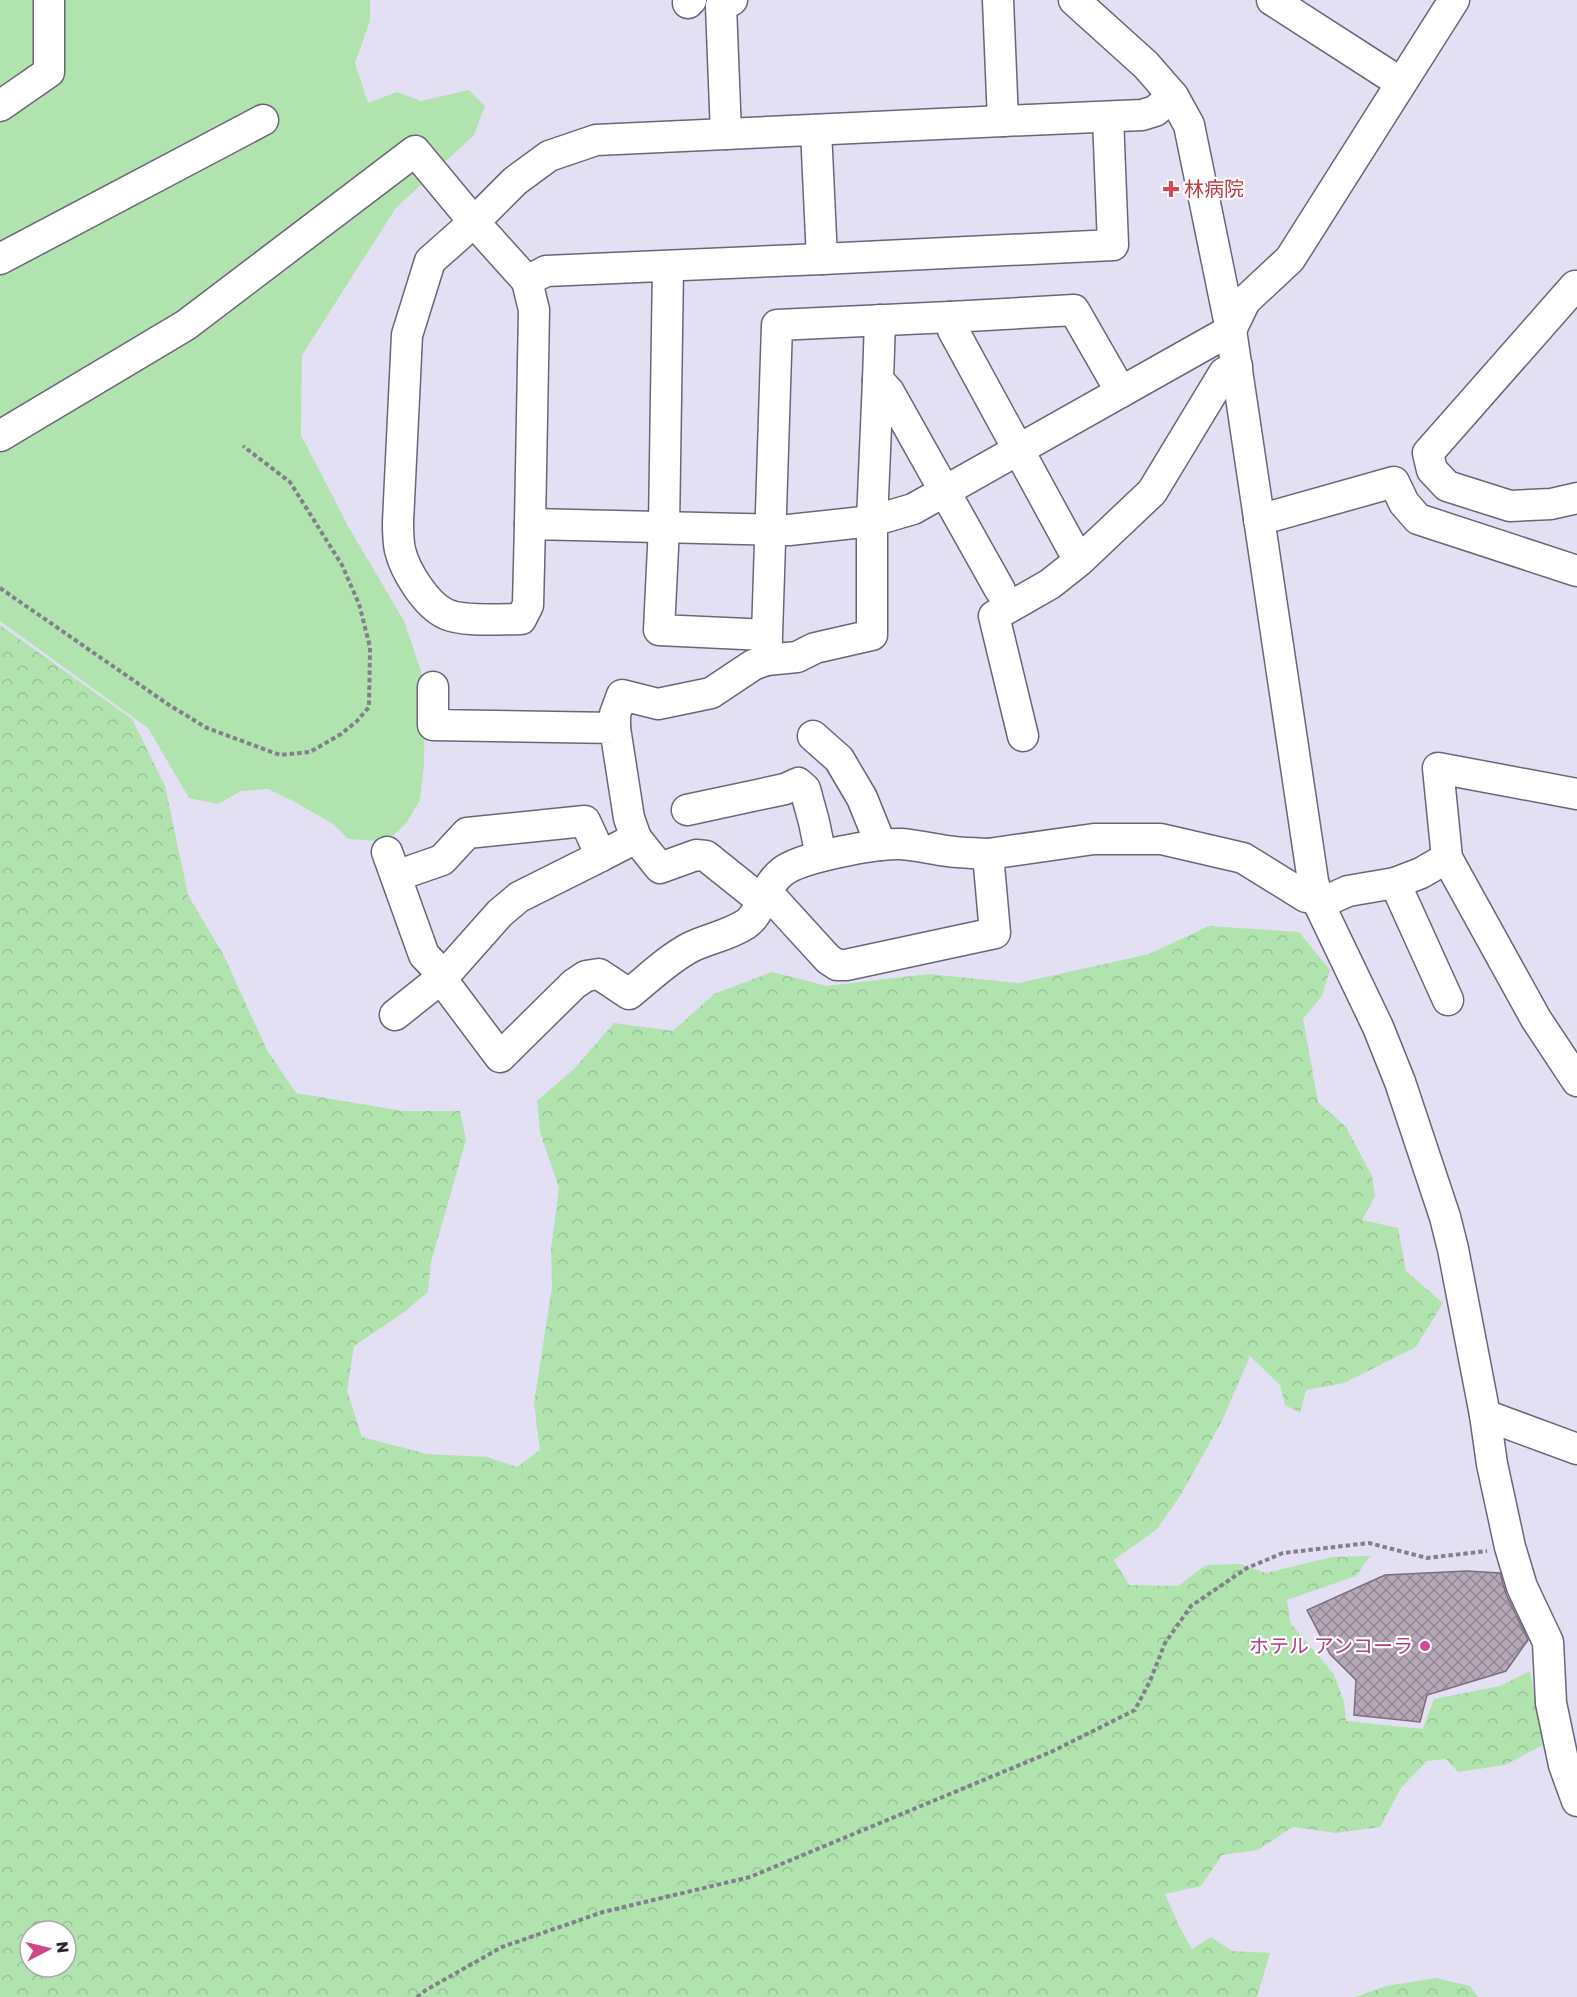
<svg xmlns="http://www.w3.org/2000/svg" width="1577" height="1997" viewBox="0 0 1577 1997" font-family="Rubik,'Noto Sans JP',sans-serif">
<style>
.grass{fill:#b0e3ad}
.forest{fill:url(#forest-crowns);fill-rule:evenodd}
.building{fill:url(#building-cross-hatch);stroke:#7c6e7d;stroke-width:1.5}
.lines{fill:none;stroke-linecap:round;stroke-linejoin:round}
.minor-casing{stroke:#6a6678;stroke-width:33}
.path{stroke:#82808d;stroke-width:4;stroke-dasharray:4.5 3;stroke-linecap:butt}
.minor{stroke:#fff;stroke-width:30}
.health-dot{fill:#e0444e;stroke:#fff;stroke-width:2}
.hotel-dot{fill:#d1479c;stroke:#fff;stroke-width:2}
.labels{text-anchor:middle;stroke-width:4.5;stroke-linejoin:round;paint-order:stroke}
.health-label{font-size:20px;fill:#be3a42;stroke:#fff;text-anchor:start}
.hotel-label{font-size:20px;fill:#b23c85;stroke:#fff;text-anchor:end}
</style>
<defs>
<pattern id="forest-crowns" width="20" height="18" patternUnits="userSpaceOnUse" patternTransform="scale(1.5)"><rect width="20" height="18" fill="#b0e3ad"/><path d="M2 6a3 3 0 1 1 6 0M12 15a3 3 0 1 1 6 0" fill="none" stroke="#97c395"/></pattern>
<pattern id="building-cross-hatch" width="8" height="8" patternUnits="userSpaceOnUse" patternTransform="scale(1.5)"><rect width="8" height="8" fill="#b6a7b7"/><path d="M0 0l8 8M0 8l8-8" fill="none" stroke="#948895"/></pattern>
</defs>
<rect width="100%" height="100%" fill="#e3e0f4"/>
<polygon class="grass" points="0,0 370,0 370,21 355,63 368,103 397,92 421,101 469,90 485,106 474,135 396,208 302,355 301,435 348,526 404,621 425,683 424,766 420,800 407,822 394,835 379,841 348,839 333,824 293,801 268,789 241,791 218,804 189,798 148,728 0,621"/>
<g class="forest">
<path d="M0,625l132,94 33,67 23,109 36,61 43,94 29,43 107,18h57l6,29 -35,122 -3,30 -25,21 -49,33 -7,45 15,46 65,17 60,3 30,10 23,-17 -6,-47 18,-116 -1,-37 8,-62 -19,-56 -3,-31 37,-32 40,-46 59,8 41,-37 58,-22 55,14 102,-12 90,9 130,-29 60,-28 90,6 31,38 -8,26 -19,23 15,83 28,25 26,49 3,20 -13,24 36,8 8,43 37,32 -27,44 -72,36 -38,7 -6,23 -15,-8 -5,-20 -30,-29 -28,65 -42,75 -23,33 -43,31 15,25 49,1 28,-21 34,-1 26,9 66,-16 38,-1 -14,20 -69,24 4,24 43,50 10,28 2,19 77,8 11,-30 66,-13 30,-15 13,74 -38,20 -47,7 -12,-13 -19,2 -26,27 -21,39 -44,6 -43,-6 -35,23 -36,5 -21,31 -36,8 14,32 13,23 19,-12 21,14 38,2 -13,44h-1257zM30,1931h36v36h-36z"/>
<polygon points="1436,1978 1470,1986 1478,1997 1356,1997 1386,1986"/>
</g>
<polygon class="building" points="1467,1571 1500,1573 1506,1594 1528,1640 1506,1671 1427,1695 1420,1722 1354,1715 1356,1680 1330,1654 1307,1610 1385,1575"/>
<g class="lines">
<g class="minor-casing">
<g id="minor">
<polyline points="998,0 1003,121 1142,115 1155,111 1173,96"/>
<polyline points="1074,0 1146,65 1173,96 1189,125 1231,330 1313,881 1319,904 1378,1027 1400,1082 1445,1217 1453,1249 1485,1415 1492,1464 1510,1547 1522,1587 1548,1642 1551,1703 1564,1765 1577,1801"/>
<polyline points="1272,0 1401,83"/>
<polyline points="688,3 691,0"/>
<polyline points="0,106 49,72 49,0"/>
<polyline points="816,130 822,259 1113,245 1108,117"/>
<polyline points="726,134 721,6 732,0"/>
<polyline points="0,259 263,120"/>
<polyline points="668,267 664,527 659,630 767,635 777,325 950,317"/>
<polyline points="527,281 474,222 515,181 549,156 596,140 1003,121"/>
<polyline points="1575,286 1428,453 1432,470 1447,486 1510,506 1551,504 1577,498"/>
<polyline points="880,320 878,380 889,392 1000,590"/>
<polyline points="878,380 872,521 913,509 1231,330 1245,301 1290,259 1454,0"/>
<path d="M0,436l186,-111 229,-174 59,71 -44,39 -23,74 -9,187c0,9 0,19 2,28 5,21 26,55 46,64 16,8 56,5 75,5l7,-14 2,-81 259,6 83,-9v114l-57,13 -18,9 -31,3"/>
<polyline points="1259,520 1394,482 1404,503 1418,519 1577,571"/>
<polyline points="530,524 534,310 527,281 546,271 822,259"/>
<polyline points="1072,548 953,330 950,317 1074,310 1121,392"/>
<polyline points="615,728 615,714 622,695 658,704 711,693 753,665 766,660 767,640"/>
<polyline points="813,736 839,759 862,798 881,845"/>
<polyline points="1023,736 994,616 1050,584 1079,561 1152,492 1224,373 1237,366"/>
<polyline points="1577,794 1438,768 1447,858 1536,1019 1577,1081"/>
<polyline points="687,810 785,789 798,783 805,789 814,822 821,856"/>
<polyline points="636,838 660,868 696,855 706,856 761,900"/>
<path d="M387,852l37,103 20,21 2,9 54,72 74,-73 12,-8 13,-2 30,20c20,-16 39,-35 62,-47 19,-9 36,-11 55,-23 16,-11 17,-37 36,-52 18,-15 95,-29 119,-28 15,1 31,5 46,7 13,2 27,2 41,3"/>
<polyline points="396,876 442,860 467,833 585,821 601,856 636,838 629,818 615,728 433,725 433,687"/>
<polyline points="1395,883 1448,1000"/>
<polyline points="766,891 828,959 837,965 846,965 995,933 988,854 1094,839 1161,839 1243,858 1306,897 1317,897"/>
<polyline points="1319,904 1348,891 1395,883 1421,873 1447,858"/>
<polyline points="395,1015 444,976 500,913 519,897 601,856"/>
<polyline points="1485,1415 1577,1449"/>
</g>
</g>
<g class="path">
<polyline points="0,588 169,705 207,728 280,755 310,752 341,734 357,721 369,707 370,647 359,604 342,565 290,482 243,446"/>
<polyline points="417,1997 426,1990 502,1947 603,1912 750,1877 1051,1752 1135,1710 1150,1681 1165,1643 1191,1606 1247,1568 1283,1553 1369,1543 1427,1558 1487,1551"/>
</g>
<use href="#minor" class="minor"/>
</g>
<path class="health-dot" d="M1168 180h6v6h6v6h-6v6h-6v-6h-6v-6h6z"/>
<circle class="hotel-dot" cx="1425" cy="1646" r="6"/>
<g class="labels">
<g class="health-label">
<text x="1184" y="196">林病院</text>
</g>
<g class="hotel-label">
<text x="1413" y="1653">ホテル アンコーラ</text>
</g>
</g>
<g transform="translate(48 1949) rotate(83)"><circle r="28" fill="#ffffff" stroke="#a9a8ab" stroke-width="1.5"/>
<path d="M0-4.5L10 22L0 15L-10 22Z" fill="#cd4583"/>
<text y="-9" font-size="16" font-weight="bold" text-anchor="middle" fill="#28262e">N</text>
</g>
</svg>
